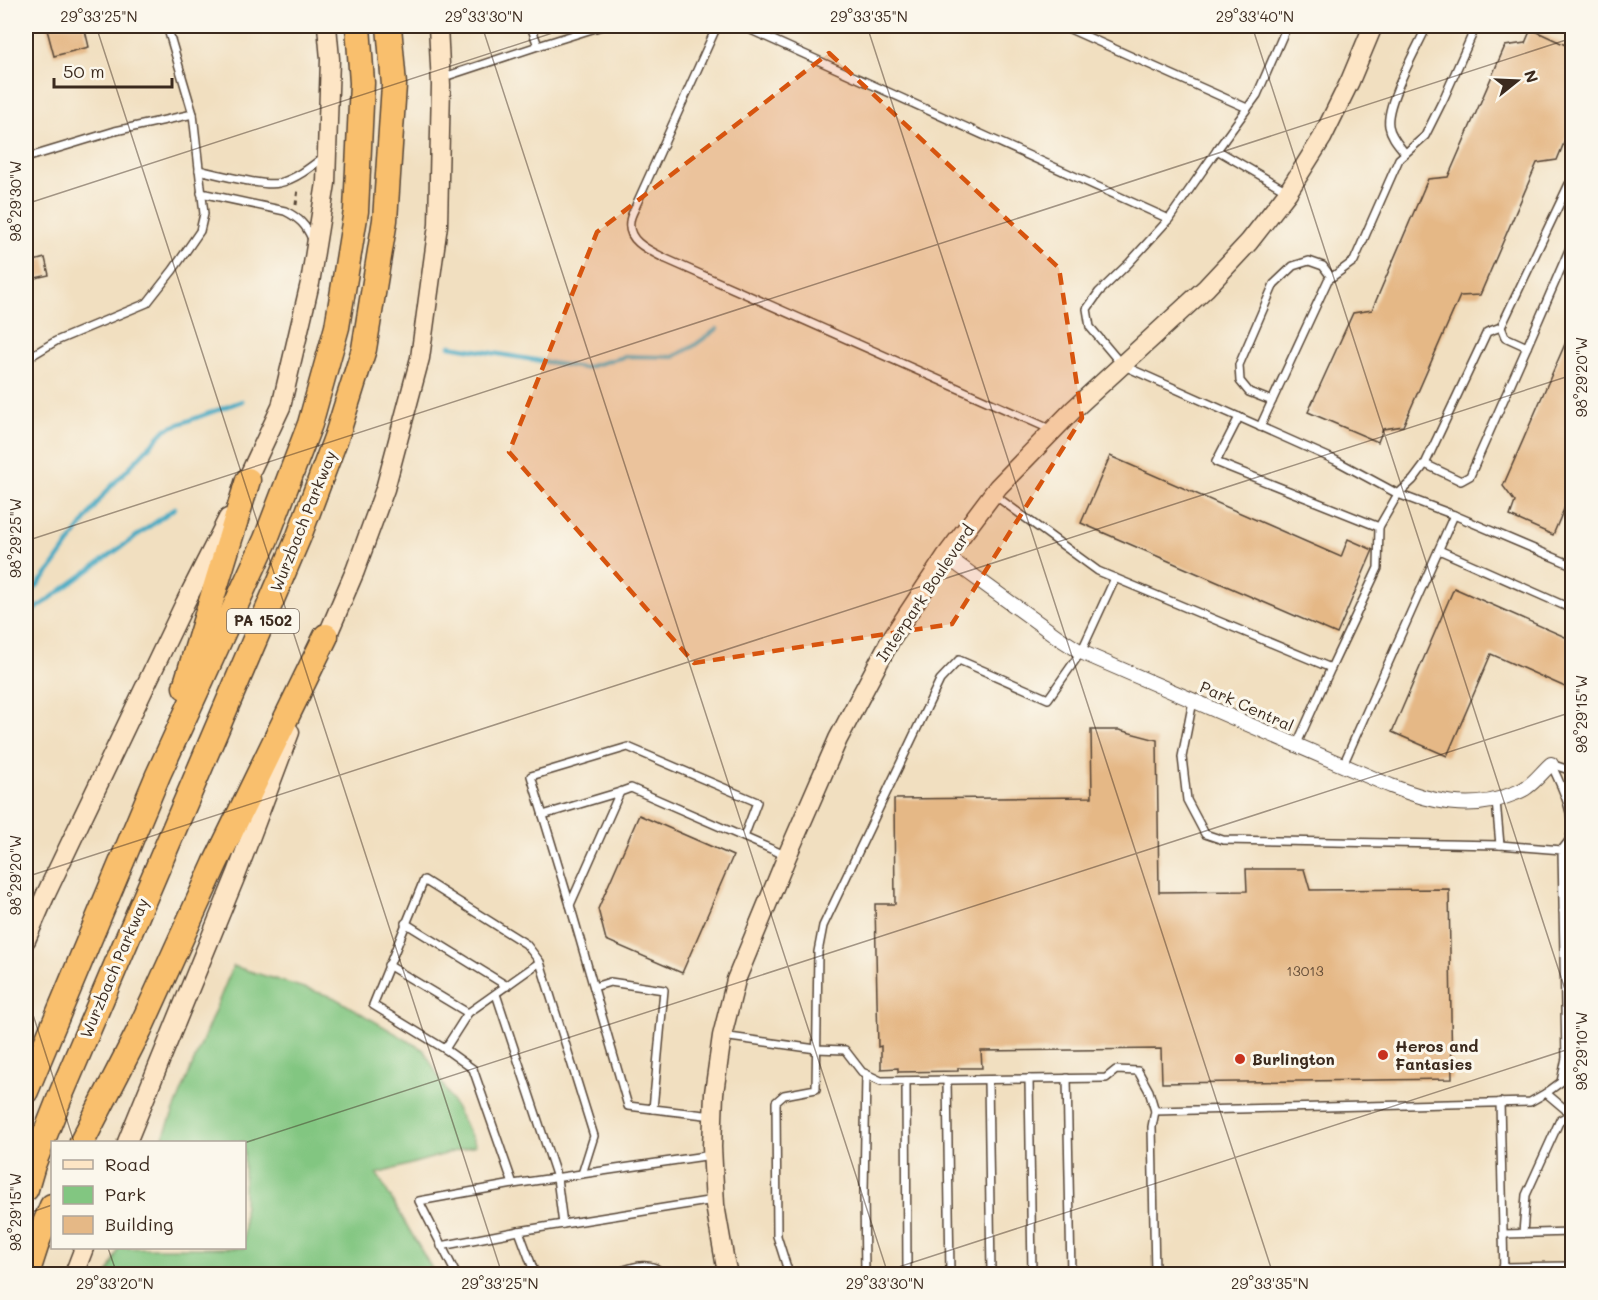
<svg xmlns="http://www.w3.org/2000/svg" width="1598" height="1300" viewBox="0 0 1598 1300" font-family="Mali,sans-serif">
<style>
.green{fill:#82c681;stroke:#5e7850;stroke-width:1.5}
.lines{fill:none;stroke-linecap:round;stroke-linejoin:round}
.stream{stroke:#42a9c2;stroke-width:4.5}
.building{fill:#e5b886}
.lane-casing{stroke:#564536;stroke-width:10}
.street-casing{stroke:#564536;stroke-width:16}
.secondary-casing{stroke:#564536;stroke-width:21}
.highway-casing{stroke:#564536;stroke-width:27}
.path{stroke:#564536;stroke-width:3;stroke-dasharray:4.5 4.5;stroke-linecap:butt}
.lane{stroke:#fff;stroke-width:7}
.street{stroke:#fff;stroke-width:14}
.secondary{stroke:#fde5c5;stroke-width:18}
.highway{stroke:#f9bf6d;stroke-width:24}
.marked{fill:#d7540e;fill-opacity:0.2;stroke:#d7540e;stroke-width:4.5;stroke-dasharray:12 8;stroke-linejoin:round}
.ticks{fill:none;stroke:#3b2a1e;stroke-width:1.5;stroke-opacity:0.45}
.poi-dot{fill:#c8321e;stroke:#fbf7ec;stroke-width:2}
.labels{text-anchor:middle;stroke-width:6;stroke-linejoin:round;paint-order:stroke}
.number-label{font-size:14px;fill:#664e38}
.shield{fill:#fbf7ec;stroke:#75685c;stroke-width:1.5}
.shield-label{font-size:15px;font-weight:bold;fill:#3b2a1e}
.street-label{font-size:16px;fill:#3b2a1e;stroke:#fbf7ec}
.poi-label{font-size:16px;font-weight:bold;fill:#3b2a1e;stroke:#fbf7ec;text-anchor:start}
.neatline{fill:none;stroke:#3b2a1e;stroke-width:2}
.ticks-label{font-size:15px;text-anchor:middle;fill:#3b2a1e}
</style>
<rect width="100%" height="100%" fill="#fbf7ec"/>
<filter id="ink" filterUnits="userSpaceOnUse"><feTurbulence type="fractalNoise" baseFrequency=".0167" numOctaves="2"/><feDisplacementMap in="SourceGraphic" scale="12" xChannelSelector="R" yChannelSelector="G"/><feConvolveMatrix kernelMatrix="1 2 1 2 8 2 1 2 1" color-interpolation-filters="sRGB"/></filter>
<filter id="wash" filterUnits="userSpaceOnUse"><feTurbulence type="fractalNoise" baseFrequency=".008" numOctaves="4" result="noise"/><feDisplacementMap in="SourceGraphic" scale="24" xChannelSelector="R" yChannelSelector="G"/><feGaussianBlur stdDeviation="1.35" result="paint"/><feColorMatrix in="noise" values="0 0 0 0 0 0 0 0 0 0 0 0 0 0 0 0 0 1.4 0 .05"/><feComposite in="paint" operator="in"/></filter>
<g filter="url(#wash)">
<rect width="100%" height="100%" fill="#f1dfc0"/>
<polygon class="green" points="233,966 333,997 424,1050 476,1145 377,1174 435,1274 108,1274 119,1248 244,1248 244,1142 161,1142"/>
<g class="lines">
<g class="stream">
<polyline points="450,346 583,368 627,356 673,357 692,347 717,329"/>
<polyline points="26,599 51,569 104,494 166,429 242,401"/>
<polyline points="26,616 175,508"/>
</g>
</g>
<g id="blocks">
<g class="building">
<polygon points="46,26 84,26 89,47 54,56"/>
<polygon points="1531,29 1572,48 1572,123 1557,160 1537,163 1480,295 1460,296 1403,426 1383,429 1378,442 1308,412 1353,313 1372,310 1428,179 1448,177 1505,46 1525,43"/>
<polygon points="45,258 49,275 26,280 26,263"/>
<polygon points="1572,328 1572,490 1553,535 1510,516 1515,502 1503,486"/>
<polygon points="1110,456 1341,557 1348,539 1373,550 1337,634 1081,523"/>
<polygon points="1454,588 1572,640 1572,690 1491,654 1447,756 1392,732"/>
<polygon points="1091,730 1119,730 1157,740 1159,892 1247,891 1246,869 1304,869 1310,890 1449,889 1452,1079 1162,1083 1161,1049 981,1051 982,1068 958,1068 958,1071 898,1072 898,1068 881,1069 881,1046 878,1047 875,904 895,904 894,799 1092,797"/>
<polygon points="639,815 733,856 682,973 606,940 598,909"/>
</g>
</g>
</g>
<g filter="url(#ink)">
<use href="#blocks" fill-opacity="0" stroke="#564536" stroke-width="1.5"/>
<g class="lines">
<g class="lane-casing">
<g id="lane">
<path d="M717,26l-80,177c-2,6 -7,13 -7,19 -3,20 21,29 36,37l386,171"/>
<polyline points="742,26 1169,219 1129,263 1099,292 1087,309 1090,327 1122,365 1335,460 1398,494 1454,515 1572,565"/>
<polyline points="1063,26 1247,108"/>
<polyline points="538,46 602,26"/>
<polyline points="441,78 538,46 531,26"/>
<polyline points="1217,150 1257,95 1287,26"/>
<path d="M1405,153c-6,-8 -14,-16 -16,-27 -4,-22 28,-78 38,-100"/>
<polyline points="26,158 115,131 193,114"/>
<path d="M199,170c17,4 66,17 80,13 17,-4 32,-16 46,-27"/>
<path d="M201,193l84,18c14,7 21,14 27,28"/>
<polyline points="1169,219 1217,150 1287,191"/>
<polyline points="1501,327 1505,337 1527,347 1572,243"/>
<polyline points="26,359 56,341 147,303 173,270 200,231 204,214 193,114 167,26"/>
<polyline points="1272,401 1249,392 1240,381 1239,365 1274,284 1293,266 1309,261 1323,266 1331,277"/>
<polyline points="1239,417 1216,462 1379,527 1398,494 1413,480 1425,464 1487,332 1501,327 1569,184 1572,183"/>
<polyline points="1260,427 1328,280 1354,261 1399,159 1425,136 1444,98 1476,26"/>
<polyline points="1425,464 1461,481 1470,476 1527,347"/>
<polyline points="993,494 1098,571 1331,668 1296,746"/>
<polyline points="1439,550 1572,609"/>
<polyline points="1331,668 1378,568 1379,527"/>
<polyline points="1193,701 1182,757 1187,800 1205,834 1223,840 1500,845 1562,850 1566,1058 1561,1082 1546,1093"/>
<path d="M1551,764c9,19 26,52 19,74 -1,4 -6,8 -8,12"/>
<polyline points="1551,764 1572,771"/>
<polyline points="1343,765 1454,515"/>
<polyline points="1496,801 1500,845"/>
<polyline points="543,815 620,792"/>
<polyline points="570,905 531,776 628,747 757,802 744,837"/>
<polyline points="1563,911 1572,916"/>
<polyline points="405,923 507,986"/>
<polyline points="540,962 468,1013 445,1049 373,1005 424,880 526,944 540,962 594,1136 582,1174"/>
<polyline points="388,965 468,1013"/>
<polyline points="594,987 610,982 664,990 653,1109"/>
<polyline points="496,994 557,1178 563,1224"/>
<polyline points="722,1036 816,1049 845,1050 862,1072 881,1081 1106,1078 1116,1070 1138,1071 1149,1091 1155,1111 1152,1127 1155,1274"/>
<polyline points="445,1049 473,1069 513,1184 419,1201 456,1274"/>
<polyline points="1067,1078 1071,1274"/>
<polyline points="1029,1079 1032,1274"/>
<polyline points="947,1080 950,1274"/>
<polyline points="988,1080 991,1274"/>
<polyline points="906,1081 907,1274"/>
<polyline points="1500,1102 1504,1274"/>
<polyline points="1155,1111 1530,1102 1546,1093 1572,1115 1572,1114"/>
<polyline points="713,1116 628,1106 570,905 620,792 631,788 787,856"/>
<polyline points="513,1184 712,1155"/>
<polyline points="1523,1233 1526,1195 1560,1120 1568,1116 1572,1116"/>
<polyline points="1503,1234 1572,1232"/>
<polyline points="441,1246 519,1231"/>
<polyline points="1503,1267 1572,1266"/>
<polyline points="535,1274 519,1231 714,1200"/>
<path d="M612,1274c16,-5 38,-16 51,0"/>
<polyline points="789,1274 777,1236 776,1102 784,1095 816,1089 818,952 823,926 940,680 959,660 1048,699 1081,652 1115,578"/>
<polyline points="865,1274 864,1192 866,1074"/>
</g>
</g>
<g class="street-casing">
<path id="street" d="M946,556l113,82 22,14 310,134c38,15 80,26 119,9 6,-2 12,-4 17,-8 9,-6 16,-16 24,-23"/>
</g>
<g class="secondary-casing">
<g id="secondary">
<polyline points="242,490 281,407 310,283 326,183 330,59 327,26"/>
<polyline points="322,648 355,571 385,489 420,358 438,225 441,85 438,26"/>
<polyline points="26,940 45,896 185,603 228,518"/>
<polyline points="127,1142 237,873 290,732"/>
<polyline points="74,1274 84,1248"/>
<polyline points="728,1274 725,1262 715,1205 712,1147 714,1093 722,1036 736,980 787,856 838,739 891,639 946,556 998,487 1073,410 1206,288 1249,242 1288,192 1322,138 1350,81 1373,26"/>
</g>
</g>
<g class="highway-casing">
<g id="highway">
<polyline points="185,687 248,480"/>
<polyline points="26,1091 158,775 266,539 310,424 337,327 356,211 362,83 358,26"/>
<polyline points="82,1142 140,1029 215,864 326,636"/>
<polyline points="26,1189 33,1165 62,1092 299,536 337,435 364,349 385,220 394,85 389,26"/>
<polyline points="27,1274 38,1240 52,1206"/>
</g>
</g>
<polyline class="path" points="296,205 298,188"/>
<use href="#lane" class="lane"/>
<use href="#street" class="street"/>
<use href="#secondary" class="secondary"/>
<use href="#highway" class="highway"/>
</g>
</g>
<path class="marked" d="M829,53l230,215 23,150 -130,206 -258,39 -185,-211 88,-220z"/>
<path class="ticks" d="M96,26l406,1248M482,26l406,1248M867,26l406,1248M1252,26l320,985M26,204l548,-178M26,541l1546,-503M26,877l1546,-502M26,993l48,149M244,1143l1328,-431M26,1214l26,-9M108,1248l9,26M877,1274l695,-226"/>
<g class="poi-dot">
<circle cx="1383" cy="1055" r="6"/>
<circle cx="1240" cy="1059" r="6"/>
</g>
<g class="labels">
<g class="number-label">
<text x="1305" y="976">13013</text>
</g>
<rect class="shield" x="227" y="609" width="72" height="24" rx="4.5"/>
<g class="shield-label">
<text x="263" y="626">PA 1502</text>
</g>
<g class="street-label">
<text transform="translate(303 521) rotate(-68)" y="6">Wurzbach Parkway</text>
<text transform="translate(925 593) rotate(-56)" y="6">Interpark Boulevard</text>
<text transform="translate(1247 706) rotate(24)" y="6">Park Central</text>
<text transform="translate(114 968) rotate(-67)" y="6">Wurzbach Parkway</text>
</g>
<g class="poi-label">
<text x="1395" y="1052">Heros and<tspan x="1395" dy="18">Fantasies</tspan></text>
<text x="1252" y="1065">Burlington</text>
</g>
</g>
<rect width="1598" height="1300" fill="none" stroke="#fbf7ec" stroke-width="66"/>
<rect x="51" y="1141" width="195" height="108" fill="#fbf7ec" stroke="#aea59a" stroke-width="1.5"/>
<rect x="63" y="1160" width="30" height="9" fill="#fde5c5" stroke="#aea59a" stroke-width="1.5"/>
<text x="105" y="1171" font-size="18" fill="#3b2a1e">Road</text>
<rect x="63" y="1186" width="30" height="18" fill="#82c681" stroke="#aea59a" stroke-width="1.5"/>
<text x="105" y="1201" font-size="18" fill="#3b2a1e">Park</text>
<rect x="63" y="1216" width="30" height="18" fill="#e5b886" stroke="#aea59a" stroke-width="1.5"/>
<text x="105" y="1231" font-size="18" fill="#3b2a1e">Building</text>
<g transform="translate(1517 81) rotate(72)" stroke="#fbf7ec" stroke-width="4.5" paint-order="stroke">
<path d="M0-4.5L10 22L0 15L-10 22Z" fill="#3b2a1e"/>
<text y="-9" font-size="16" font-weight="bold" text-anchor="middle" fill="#3b2a1e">N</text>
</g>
<path d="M54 78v9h118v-9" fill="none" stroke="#3b2a1e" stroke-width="3"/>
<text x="63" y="78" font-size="18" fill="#3b2a1e" stroke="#fbf7ec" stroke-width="4.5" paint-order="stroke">50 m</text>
<rect x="33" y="33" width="1532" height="1234" class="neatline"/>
<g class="ticks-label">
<text x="99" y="22">29°33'25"N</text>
<text x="484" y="22">29°33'30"N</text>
<text x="869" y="22">29°33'35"N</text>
<text x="1255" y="22">29°33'40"N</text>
<text transform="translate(16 201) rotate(-90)" y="5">98°29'30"W</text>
<text transform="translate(1582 377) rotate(-90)" y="5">98°29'20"W</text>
<text transform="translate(16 538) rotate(-90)" y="5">98°29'25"W</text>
<text transform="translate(1582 714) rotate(-90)" y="5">98°29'15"W</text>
<text transform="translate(16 875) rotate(-90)" y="5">98°29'20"W</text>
<text transform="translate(1582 1051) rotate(-90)" y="5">98°29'10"W</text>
<text transform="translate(16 1212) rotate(-90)" y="5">98°29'15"W</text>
<text x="115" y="1289">29°33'20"N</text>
<text x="500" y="1289">29°33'25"N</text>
<text x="885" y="1289">29°33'30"N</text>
<text x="1270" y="1289">29°33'35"N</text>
</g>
</svg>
